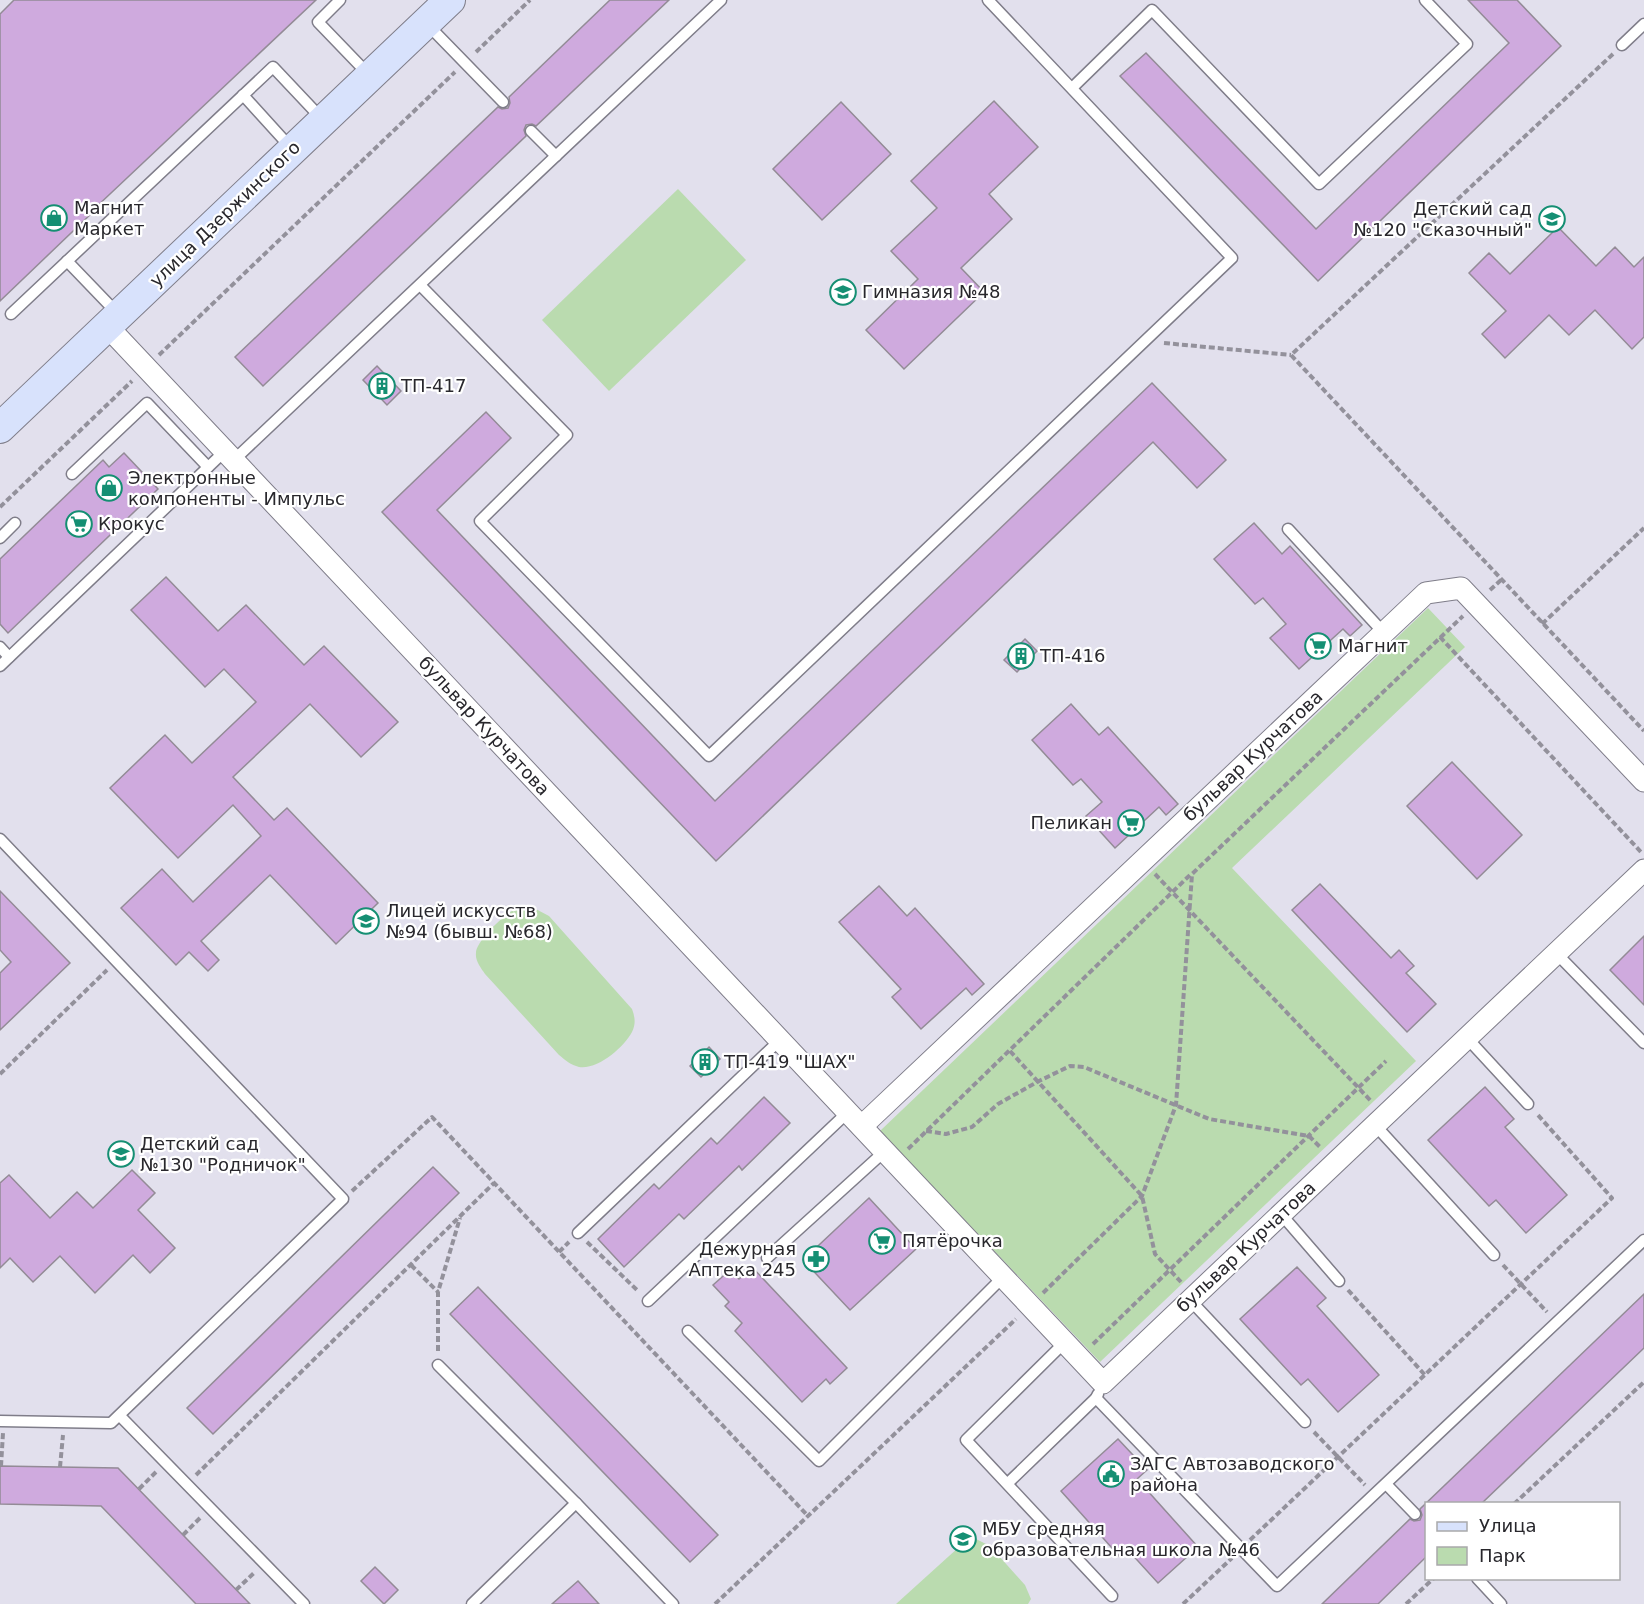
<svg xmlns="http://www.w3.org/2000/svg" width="1644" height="1604" viewBox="0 0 1644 1604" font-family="'DejaVu Sans',sans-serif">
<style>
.green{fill:#badbaf}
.building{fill:#cfaade;stroke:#938b96;stroke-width:1.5}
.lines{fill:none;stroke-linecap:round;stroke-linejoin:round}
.lane-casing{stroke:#7f7d89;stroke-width:13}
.street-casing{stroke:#7f7d89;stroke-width:23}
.secondary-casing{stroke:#7f7d89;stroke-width:32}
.path{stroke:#93919b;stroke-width:4;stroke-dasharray:6 3;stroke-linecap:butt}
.lane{stroke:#fff;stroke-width:10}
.street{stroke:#fff;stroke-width:21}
.secondary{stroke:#d8e2fc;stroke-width:30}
.labels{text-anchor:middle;stroke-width:4.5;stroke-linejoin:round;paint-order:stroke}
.poi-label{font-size:18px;fill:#28272c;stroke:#fff;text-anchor:start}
.street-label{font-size:18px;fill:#28272c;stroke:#fff}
</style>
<rect width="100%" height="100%" fill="#e2e0ed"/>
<g class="green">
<polygon points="678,189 746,260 609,391 542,320"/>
<polygon points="1428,608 1465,647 1232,868 1416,1061 1100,1362 880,1131"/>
<path d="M530,906l19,10 83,93c3,8 4,15 0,23 -8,15 -34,38 -53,35 -8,-2 -14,-7 -20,-12l-74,-81c-4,-6 -10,-13 -9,-21 0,-12 32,-43 44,-46 3,-1 6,-1 10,-1z"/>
<polygon points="976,1539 990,1546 1025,1585 1031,1599 1028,1604 896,1604 959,1547"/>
</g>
<g class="building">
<polygon points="14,0 316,0 93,210 94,211 0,301 0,14"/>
<polygon points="610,0 669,0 536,126 532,124 526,125 524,130 526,136 263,386 235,357 498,107 502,109 508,108 510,103 509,97"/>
<polygon points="1468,0 1517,0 1561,46 1318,281 1120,76 1146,53 1316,229 1509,43"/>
<polygon points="994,101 1038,147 989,194 1012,219 961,268 984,292 904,369 866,330 918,279 891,251 937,208 911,181"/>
<polygon points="841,102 891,154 822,220 773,169"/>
<polygon points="1558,227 1596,266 1615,247 1634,267 1644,257 1644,337 1632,349 1595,310 1569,335 1549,315 1505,358 1482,334 1506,311 1469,273 1489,253 1510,274"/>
<polygon points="377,366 401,391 387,405 363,380"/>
<polygon points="1152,383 1226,460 1197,488 1153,442 716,861 382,512 486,412 511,438 437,510 715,801"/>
<polygon points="124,453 158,489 8,633 0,624 0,559 103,460 109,467"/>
<polygon points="1254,523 1282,554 1290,546 1362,625 1350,636 1343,629 1299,669 1270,638 1286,624 1263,598 1255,604 1214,559"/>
<polygon points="166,577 218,631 246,605 304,665 324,646 398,722 361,757 310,704 233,777 274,820 287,808 378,903 336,944 270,875 201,941 219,960 208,971 189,952 176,965 121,908 162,869 193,902 261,836 233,805 178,858 110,788 165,735 192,763 256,702 224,669 205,687 131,610"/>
<polygon points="1025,639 1037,651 1017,672 1004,660"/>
<polygon points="1071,704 1099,735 1108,727 1178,804 1166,815 1159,807 1115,848 1086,816 1102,802 1081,779 1073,785 1032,740"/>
<polygon points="1452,762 1522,835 1477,879 1407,806"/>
<polygon points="1320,884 1391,958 1399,950 1414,966 1406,973 1436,1004 1407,1032 1292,910"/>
<polygon points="879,886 907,916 915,908 984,984 972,995 966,988 921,1029 892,997 901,989 839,922"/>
<polygon points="0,891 70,963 0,1030 0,973 11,962 0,950"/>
<polygon points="1644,936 1644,1005 1610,970"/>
<polygon points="709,1047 720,1059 701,1077 690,1066"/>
<polygon points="1485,1087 1514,1119 1505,1127 1567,1195 1526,1233 1496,1200 1489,1206 1428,1140"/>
<polygon points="764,1097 790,1123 742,1170 739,1166 684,1219 679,1214 624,1267 598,1239 654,1184 659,1189 711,1138 717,1144"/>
<polygon points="433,1167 459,1193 213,1434 187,1408"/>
<polygon points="132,1170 155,1193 138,1210 175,1248 150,1273 133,1255 95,1293 60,1256 33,1282 10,1258 0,1268 0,1183 9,1175 50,1218 77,1192 93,1208"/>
<polygon points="869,1198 916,1249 850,1310 803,1260"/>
<polygon points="752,1267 847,1368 830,1384 826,1379 802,1402 735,1331 742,1323 725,1306 729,1302 713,1285 730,1270 739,1279"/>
<polygon points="1297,1267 1326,1298 1317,1306 1379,1375 1338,1412 1308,1379 1301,1385 1240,1319"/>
<polygon points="478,1287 718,1535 690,1562 450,1314"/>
<polygon points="1644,1294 1644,1348 1482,1503 1426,1503 1426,1557 1378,1604 1322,1604 1410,1519 1414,1521 1420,1520 1422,1515 1420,1509"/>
<polygon points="1118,1439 1147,1470 1137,1479 1198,1547 1158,1583 1128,1550 1120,1557 1061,1491"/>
<polygon points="0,1466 118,1468 250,1604 196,1604 101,1506 0,1504"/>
<polygon points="375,1567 398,1590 384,1604 361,1581"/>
<polygon points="578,1581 599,1604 552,1604"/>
</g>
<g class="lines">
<g class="lane-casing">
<g id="lane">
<polyline points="340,0 318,22 370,76"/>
<polyline points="428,25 503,102"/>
<polyline points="1622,45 1644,24"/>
<polyline points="1072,88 1152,10 1319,184 1467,44 1425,0"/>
<polyline points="243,95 292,149"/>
<polyline points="531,131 556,156"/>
<polyline points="67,261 117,313"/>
<polyline points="420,285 567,435 480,521 709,756 1232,258 988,0"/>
<polyline points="11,314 273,67 323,120"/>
<polyline points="234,460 721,0"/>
<polyline points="72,474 147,403 208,467"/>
<polyline points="1288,529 1383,632"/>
<polyline points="0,538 15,523"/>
<polyline points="0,647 9,657"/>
<polyline points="0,666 225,451"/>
<polyline points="0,839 343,1199 111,1423 0,1421"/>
<polyline points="1556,953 1644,1043"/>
<polyline points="1467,1038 1528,1104"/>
<polyline points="1375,1125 1494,1255"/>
<polyline points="1281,1214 1339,1281"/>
<polyline points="578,1233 780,1040"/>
<polyline points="767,1258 885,1151"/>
<polyline points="1190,1300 1305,1422"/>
<polyline points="648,1301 848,1112"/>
<polyline points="688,1331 819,1461 1003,1277"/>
<polyline points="1065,1342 966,1440 1112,1596"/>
<polyline points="438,1365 576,1503 472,1604"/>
<polyline points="1096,1398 1277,1586 1644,1240"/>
<polyline points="120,1416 304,1604"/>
<polyline points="1008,1483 1096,1398 1098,1394"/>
<polyline points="1386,1484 1415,1514"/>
<polyline points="576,1503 673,1604"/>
<polyline points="1477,1578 1501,1604"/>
</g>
</g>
<g class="street-casing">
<g id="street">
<polyline points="107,326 1103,1383 1644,870"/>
<polyline points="862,1126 1426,593 1461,588 1644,781"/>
</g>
</g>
<g class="secondary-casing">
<polyline id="secondary" points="0,428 450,0"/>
</g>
<g class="path">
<polyline points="476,52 530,0"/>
<polyline points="1613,54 1291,355 1644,731"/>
<polyline points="1164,343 1291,355"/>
<polyline points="159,355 455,72"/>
<polyline points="0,507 132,381"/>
<polyline points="1490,590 1501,580"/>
<polyline points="1542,624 1644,528"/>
<polyline points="1440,637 1641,852"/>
<polyline points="1155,874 1371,1101"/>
<polyline points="1010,1051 1142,1196 1155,1254 1181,1282"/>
<polyline points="0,1074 107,970"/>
<polyline points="926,1131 946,1134 972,1127 998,1104 1039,1081 1070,1066 1084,1067 1209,1119 1309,1136 1321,1148"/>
<polyline points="908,1149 1191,874"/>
<polyline points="352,1191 432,1117 808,1516"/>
<polyline points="587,1242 638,1291"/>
<polyline points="559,1252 569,1242"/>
<polyline points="411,1265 438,1292"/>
<polyline points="1503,1265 1547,1312"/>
<polyline points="1348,1290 1425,1375"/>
<polyline points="1043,1293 1142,1196 1176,1105 1192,874 1463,616"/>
<polyline points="1093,1344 1386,1061"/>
<polyline points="438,1351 438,1292 460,1218"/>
<polyline points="1314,1432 1365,1485"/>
<polyline points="1,1466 3,1433"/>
<polyline points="60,1467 63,1435"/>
<polyline points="196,1475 494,1183"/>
<polyline points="139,1489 156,1472"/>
<polyline points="1514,1504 1644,1382"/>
<polyline points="183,1535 201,1517"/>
<polyline points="1250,1540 1612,1198 1537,1114"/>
<polyline points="236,1590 255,1572"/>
<polyline points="715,1604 1016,1319"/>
<polyline points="1183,1604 1232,1558"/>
<polyline points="1406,1604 1434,1578"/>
</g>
<use href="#lane" class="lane"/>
<use href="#street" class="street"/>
<use href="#secondary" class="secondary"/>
</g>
<defs>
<g id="shop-ring" transform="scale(1.35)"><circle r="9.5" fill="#fff" stroke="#158f73" stroke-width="1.5"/><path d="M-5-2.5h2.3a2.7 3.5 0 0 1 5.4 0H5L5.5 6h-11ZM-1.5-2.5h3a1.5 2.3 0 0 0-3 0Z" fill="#158f73"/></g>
<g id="school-ring" transform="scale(1.35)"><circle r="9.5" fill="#fff" stroke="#158f73" stroke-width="1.5"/><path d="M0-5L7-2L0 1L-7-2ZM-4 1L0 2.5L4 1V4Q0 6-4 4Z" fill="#158f73"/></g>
<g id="building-ring" transform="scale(1.35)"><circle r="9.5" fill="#fff" stroke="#158f73" stroke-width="1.5"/><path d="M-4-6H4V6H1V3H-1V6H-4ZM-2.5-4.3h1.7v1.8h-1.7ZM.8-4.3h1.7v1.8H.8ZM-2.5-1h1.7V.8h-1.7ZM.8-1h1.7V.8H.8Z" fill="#158f73"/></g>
<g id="supermarket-ring" transform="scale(1.35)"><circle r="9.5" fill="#fff" stroke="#158f73" stroke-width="1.5"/><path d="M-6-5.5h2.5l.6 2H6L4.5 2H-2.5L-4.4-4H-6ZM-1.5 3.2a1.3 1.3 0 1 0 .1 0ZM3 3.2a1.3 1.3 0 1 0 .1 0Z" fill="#158f73"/></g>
<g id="pharmacy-ring" transform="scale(1.35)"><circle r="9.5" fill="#fff" stroke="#158f73" stroke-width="1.5"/><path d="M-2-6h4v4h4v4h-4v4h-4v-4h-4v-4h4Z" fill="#158f73"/></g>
<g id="civic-ring" transform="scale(1.35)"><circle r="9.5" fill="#fff" stroke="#158f73" stroke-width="1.5"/><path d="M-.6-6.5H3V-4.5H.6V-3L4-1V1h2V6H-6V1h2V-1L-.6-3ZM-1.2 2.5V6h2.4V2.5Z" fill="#158f73"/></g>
</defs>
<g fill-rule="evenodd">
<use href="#shop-ring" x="54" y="218"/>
<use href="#school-ring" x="1552" y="219"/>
<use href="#school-ring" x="843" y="292"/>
<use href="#building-ring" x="382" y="386"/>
<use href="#shop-ring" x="109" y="488"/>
<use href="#supermarket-ring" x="79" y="524"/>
<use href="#supermarket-ring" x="1318" y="646"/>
<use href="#building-ring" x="1021" y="656"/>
<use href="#supermarket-ring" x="1131" y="823"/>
<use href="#school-ring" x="366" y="921"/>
<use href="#building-ring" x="705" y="1062"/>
<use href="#school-ring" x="121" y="1154"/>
<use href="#supermarket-ring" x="882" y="1241"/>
<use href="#pharmacy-ring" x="816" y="1259"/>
<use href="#civic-ring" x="1111" y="1474"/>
<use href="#school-ring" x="963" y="1539"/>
</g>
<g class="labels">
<g class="poi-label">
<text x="74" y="214">Магнит<tspan x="74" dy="21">Маркет</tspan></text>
<text x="1532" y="215" text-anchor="end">Детский сад<tspan x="1532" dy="21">№120 "Сказочный"</tspan></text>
<text x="862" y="298">Гимназия №48</text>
<text x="401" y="392">ТП-417</text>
<text x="128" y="484">Электронные<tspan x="128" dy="21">компоненты - Импульс</tspan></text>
<text x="98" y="530">Крокус</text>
<text x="1338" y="652">Магнит</text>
<text x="1040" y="662">ТП-416</text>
<text x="1112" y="829" text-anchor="end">Пеликан</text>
<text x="386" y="917">Лицей искусств<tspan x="386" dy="21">№94 (бывш. №68)</tspan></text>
<text x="724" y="1068">ТП-419 "ШАХ"</text>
<text x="140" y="1150">Детский сад<tspan x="140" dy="21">№130 "Родничок"</tspan></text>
<text x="902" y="1247">Пятёрочка</text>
<text x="796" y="1255" text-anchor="end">Дежурная<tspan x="796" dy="21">Аптека 245</tspan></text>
<text x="1130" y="1470">ЗАГС Автозаводского<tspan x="1130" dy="21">района</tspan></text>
<text x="982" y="1535">МБУ средняя<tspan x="982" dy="21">образовательная школа №46</tspan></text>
</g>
<g class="street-label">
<text transform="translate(225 214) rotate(-44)" y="6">улица Дзержинского</text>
<text transform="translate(484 726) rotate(47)" y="6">бульвар Курчатова</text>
<text transform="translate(1253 756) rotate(-43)" y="6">бульвар Курчатова</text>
<text transform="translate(1246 1247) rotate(-43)" y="6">бульвар Курчатова</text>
</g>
</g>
<rect x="1425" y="1502" width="195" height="78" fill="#ffffff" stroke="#a9a9ab" stroke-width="1.5"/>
<rect x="1437" y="1522" width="30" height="9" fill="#d8e2fc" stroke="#a9a9ab" stroke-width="1.5"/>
<text x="1479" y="1532" font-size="18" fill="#28272c">Улица</text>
<rect x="1437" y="1547" width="30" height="18" fill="#badbaf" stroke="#a9a9ab" stroke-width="1.5"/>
<text x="1479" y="1562" font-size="18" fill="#28272c">Парк</text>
</svg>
